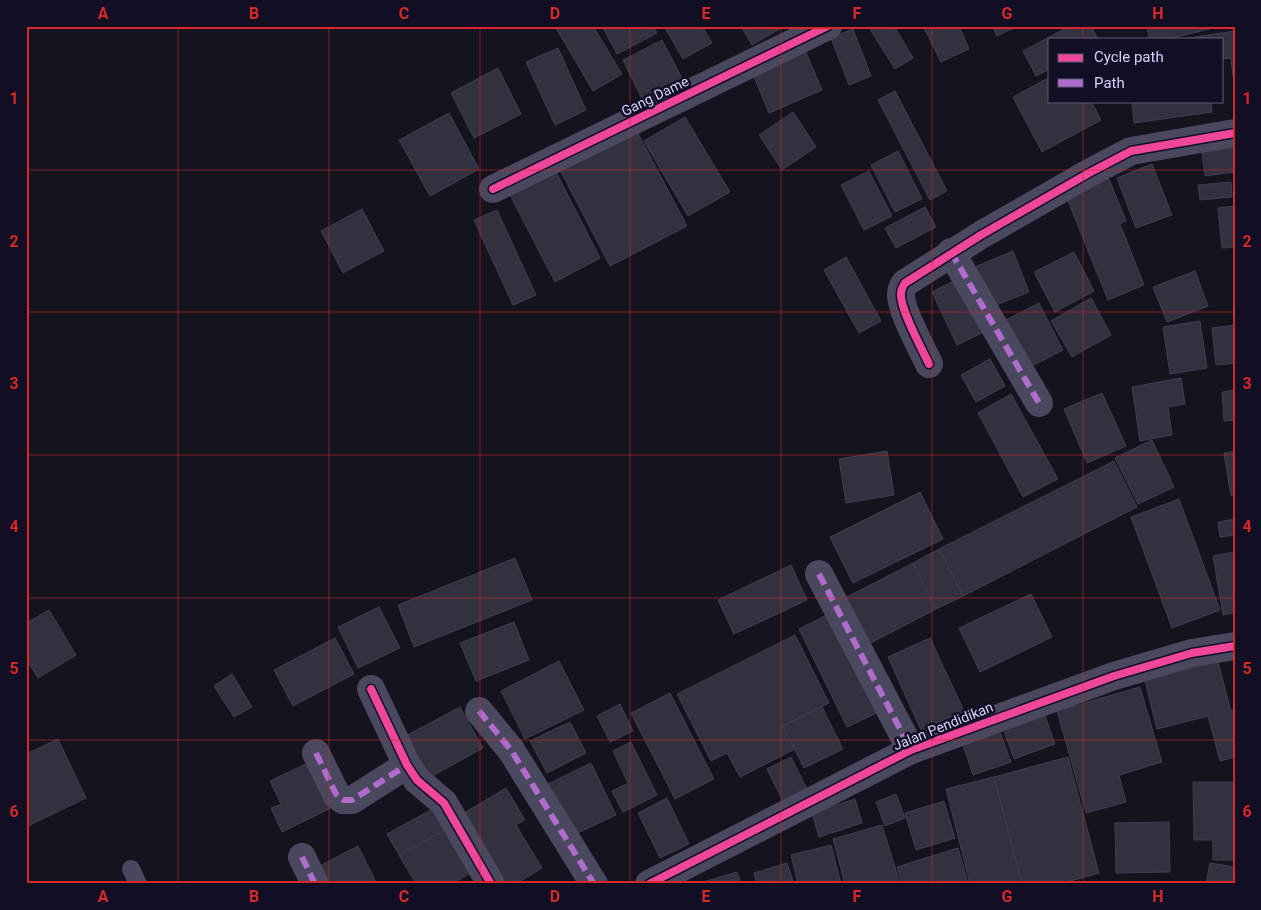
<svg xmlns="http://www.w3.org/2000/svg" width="1261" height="910" viewBox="0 0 1261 910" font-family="Roboto,sans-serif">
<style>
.building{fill:#333140;stroke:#423d52}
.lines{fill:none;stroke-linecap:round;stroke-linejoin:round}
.service{stroke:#49485f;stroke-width:18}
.minor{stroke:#49485f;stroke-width:28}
.quiet{stroke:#b06ccc;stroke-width:6;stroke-dasharray:12 6;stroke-linecap:butt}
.cycleway-casing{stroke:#120e23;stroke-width:11}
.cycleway{stroke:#ed469a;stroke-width:8}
.grid{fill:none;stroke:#d62828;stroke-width:1;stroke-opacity:0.55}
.labels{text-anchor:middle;stroke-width:5;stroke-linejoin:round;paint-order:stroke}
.street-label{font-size:14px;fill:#d7d1ff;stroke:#120e23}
.neatline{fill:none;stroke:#d62828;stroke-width:2}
.grid-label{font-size:16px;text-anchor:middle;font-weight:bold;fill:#d62828}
</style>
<rect width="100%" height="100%" fill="#15131e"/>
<g class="building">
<polygon points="559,26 593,26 622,74 593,91 556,28"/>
<polygon points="602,26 653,26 657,33 617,54"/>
<polygon points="664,26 702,26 712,43 683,59"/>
<polygon points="741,26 785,26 752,45"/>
<polygon points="868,26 894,26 913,58 895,69"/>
<polygon points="923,26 959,26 969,49 941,62"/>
<polygon points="992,26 1017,26 997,36"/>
<polygon points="1070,26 1091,26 1098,39 1050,39 1050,69 1036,76 1023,51"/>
<polygon points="1147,26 1222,26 1168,39 1149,39"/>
<polygon points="853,29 871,76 849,85 831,38"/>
<polygon points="1235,31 1235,76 1233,76 1231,58 1222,59 1222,39 1182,39"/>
<polygon points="662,40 683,80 643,101 623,60"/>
<polygon points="802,43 822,90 769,113 749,65"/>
<polygon points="558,48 586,110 555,125 526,62"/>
<polygon points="498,68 521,114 474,138 451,93"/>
<polygon points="1050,77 1050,101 1091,101 1101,120 1042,152 1013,97"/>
<polygon points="895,91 947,191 930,200 878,100"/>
<polygon points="1132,101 1211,101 1212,112 1134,123"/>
<polygon points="793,112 816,147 782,170 759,135"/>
<polygon points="449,113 479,169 430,196 399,140"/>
<polygon points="685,117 730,192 688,216 644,141"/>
<polygon points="634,126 687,226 610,266 558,166"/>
<polygon points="1235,148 1235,172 1205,176 1202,152"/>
<polygon points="898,151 922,199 895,212 871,165"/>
<polygon points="1152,164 1172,215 1136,228 1117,178"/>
<polygon points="554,168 600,258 555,282 508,191"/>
<polygon points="869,171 892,216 864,230 841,185"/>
<polygon points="1109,179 1126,221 1120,224 1144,285 1108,300 1066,196"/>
<polygon points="1231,182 1232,197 1200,200 1198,185"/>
<polygon points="1235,206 1235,247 1222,248 1218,208"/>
<polygon points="925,207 936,227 896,248 885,228"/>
<polygon points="362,209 384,251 343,273 321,231"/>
<polygon points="497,210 536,295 513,305 474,220"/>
<polygon points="1013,251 1029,292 986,309 970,269"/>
<polygon points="1074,252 1094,291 1055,312 1034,272"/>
<polygon points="846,257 881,321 859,333 824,270"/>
<polygon points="1195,271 1208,306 1167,322 1153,287"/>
<polygon points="960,278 986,331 957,345 932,292"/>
<polygon points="1091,298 1111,335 1072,357 1051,321"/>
<polygon points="1039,303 1063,350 1026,369 1002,322"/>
<polygon points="1200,321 1207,368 1170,374 1163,327"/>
<polygon points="1235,325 1235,363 1216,365 1212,328"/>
<polygon points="990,359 1005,386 976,402 961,375"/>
<polygon points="1181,378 1185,404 1168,407 1172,435 1140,441 1132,387"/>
<polygon points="1235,390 1235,420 1224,421 1222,392"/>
<polygon points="1102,393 1126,446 1087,463 1064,409"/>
<polygon points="1011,394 1058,479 1023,497 978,413"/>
<polygon points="1152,440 1174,487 1138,504 1115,458"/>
<polygon points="887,451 894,495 846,503 839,459"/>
<polygon points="1235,451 1235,495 1231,496 1224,453"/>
<polygon points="1114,461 1137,507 963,596 939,549"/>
<polygon points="920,492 943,539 853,583 830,537"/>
<polygon points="1179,499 1220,610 1172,628 1131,517"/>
<polygon points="1235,519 1235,535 1220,537 1218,522"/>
<polygon points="939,549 963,596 936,609 913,563"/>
<polygon points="1235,552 1235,613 1223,615 1213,556"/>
<polygon points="515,558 532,600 414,647 398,605"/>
<polygon points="913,563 936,609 861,648 837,602"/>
<polygon points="791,565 807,600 734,634 718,600"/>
<polygon points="1031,594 1052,637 980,672 959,628"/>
<polygon points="379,607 400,648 358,668 338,627"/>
<polygon points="49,610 76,655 38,678 26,659 26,623"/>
<polygon points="831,613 879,712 847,727 799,629"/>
<polygon points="514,622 529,660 476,681 460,643"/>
<polygon points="795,635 829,703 783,726 795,749 740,777 727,753 711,761 677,694"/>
<polygon points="335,638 354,674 293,706 274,670"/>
<polygon points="930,638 964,711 921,730 888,657"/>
<polygon points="1217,658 1231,711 1235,710 1235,757 1220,761 1208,716 1157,729 1144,677"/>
<polygon points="559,661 584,710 525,739 501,691"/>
<polygon points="232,674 252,707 234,717 214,686"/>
<polygon points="1140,687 1162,762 1119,775 1126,802 1086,813 1057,711"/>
<polygon points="670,693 714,779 675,799 631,713"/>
<polygon points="620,704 633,731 610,742 597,716"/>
<polygon points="460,707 483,748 425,780 402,738"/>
<polygon points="822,707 843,749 804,768 783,726"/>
<polygon points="1043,710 1055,744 1014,759 1002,725"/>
<polygon points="570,722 586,753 547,773 530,741"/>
<polygon points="999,729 1011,762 973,775 962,742"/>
<polygon points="58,739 86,798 26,827 26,754"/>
<polygon points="631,742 657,795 623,812 612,791 628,783 613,751"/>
<polygon points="791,757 807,789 783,801 767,769"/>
<polygon points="1068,757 1099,873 1059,884 1022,884 994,777"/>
<polygon points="312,761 335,806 282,832 271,808 281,804 270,781"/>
<polygon points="591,763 616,815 571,836 546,785"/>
<polygon points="994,777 1022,884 970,884 946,789"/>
<polygon points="1193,782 1235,782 1235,860 1213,860 1213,840 1194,840"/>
<polygon points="506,788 525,820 516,825 542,868 516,884 500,884 459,816"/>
<polygon points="896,794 905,818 885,826 876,802"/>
<polygon points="667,798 689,844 660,858 638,813"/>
<polygon points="855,799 862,823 819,837 812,813"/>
<polygon points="944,801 955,838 916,850 905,813"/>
<polygon points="438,806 450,828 399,855 387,834"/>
<polygon points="1169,822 1170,872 1116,873 1115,823"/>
<polygon points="882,825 900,884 845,884 833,839"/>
<polygon points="450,828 475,870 454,883 455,884 416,884 399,855"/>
<polygon points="831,845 841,884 798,884 791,855"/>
<polygon points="358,846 377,884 319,884 312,870"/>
<polygon points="958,848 968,884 902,884 897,867"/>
<polygon points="787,863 794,884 757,884 754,873"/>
<polygon points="1210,863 1235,867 1235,884 1206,884"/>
<polygon points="737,872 741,884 696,884"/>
</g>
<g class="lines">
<polyline class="service" points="131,869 138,884"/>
<g class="minor">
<polyline points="493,189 828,26"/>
<polyline points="951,252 1039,403"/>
<path d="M929,364c-7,-15 -29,-55 -28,-70 0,-5 2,-8 4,-11l76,-48 108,-62 42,-22 104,-18"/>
<polyline points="819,574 911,750"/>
<polyline points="371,689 407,765 417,780 444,803 491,884"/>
<polyline points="479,711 511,750 594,884"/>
<polyline points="316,753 336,794 343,800 352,800 407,765"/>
<polyline points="302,857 315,884"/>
<polyline points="649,884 911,750 1114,676 1192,653 1235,646"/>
</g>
<g class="quiet">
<polyline points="951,252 1039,403"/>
<polyline points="819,574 911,750"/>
<polyline points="479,711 511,750 594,884"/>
<polyline points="316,753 336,794 343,800 352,800 407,765"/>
<polyline points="302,857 315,884"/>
</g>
<g class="cycleway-casing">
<g id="cycleway">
<polyline points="493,189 828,26"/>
<path d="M929,364c-7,-15 -29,-55 -28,-70 0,-5 2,-8 4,-11l76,-48 108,-62 42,-22 104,-18"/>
<polyline points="371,689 407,765 417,780 444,803 491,884"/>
<polyline points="649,884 911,750 1114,676 1192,653 1235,646"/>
</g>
</g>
<use href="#cycleway" class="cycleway"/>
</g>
<path class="grid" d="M178,26v858M329,26v858M480,26v858M630,26v858M781,26v858M932,26v858M1083,26v13M1083,101v783M26,170h1209M26,312h1209M26,455h1209M26,598h1209M26,740h1209"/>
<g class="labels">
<g class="street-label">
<text transform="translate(655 96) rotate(-26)" y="5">Gang Dame</text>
<text transform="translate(943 726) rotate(-22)" y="5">Jalan Pendidikan</text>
</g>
</g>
<rect width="1261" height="910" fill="none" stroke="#120e23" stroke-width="55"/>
<rect x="1048" y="38" width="175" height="65" fill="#120e23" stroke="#615c7b"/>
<rect x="1058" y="54" width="25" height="8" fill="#ed469a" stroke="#615c7b"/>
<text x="1094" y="62" font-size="15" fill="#d7d1ff">Cycle path</text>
<rect x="1058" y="79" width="25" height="8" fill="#b06ccc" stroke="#615c7b"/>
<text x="1094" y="88" font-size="15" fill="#d7d1ff">Path</text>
<rect x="28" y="28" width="1206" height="854" class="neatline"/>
<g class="grid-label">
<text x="103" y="19">A</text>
<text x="254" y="19">B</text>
<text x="404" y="19">C</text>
<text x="555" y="19">D</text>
<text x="706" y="19">E</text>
<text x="857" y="19">F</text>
<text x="1007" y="19">G</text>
<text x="1158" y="19">H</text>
<text x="14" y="104">1</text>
<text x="1247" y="104">1</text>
<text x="14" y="247">2</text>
<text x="1247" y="247">2</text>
<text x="14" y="389">3</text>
<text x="1247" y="389">3</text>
<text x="14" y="532">4</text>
<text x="1247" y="532">4</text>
<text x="14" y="674">5</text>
<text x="1247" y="674">5</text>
<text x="14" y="817">6</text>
<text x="1247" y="817">6</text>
<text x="103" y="902">A</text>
<text x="254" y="902">B</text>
<text x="404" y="902">C</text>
<text x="555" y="902">D</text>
<text x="706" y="902">E</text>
<text x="857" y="902">F</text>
<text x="1007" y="902">G</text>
<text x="1158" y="902">H</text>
</g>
</svg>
